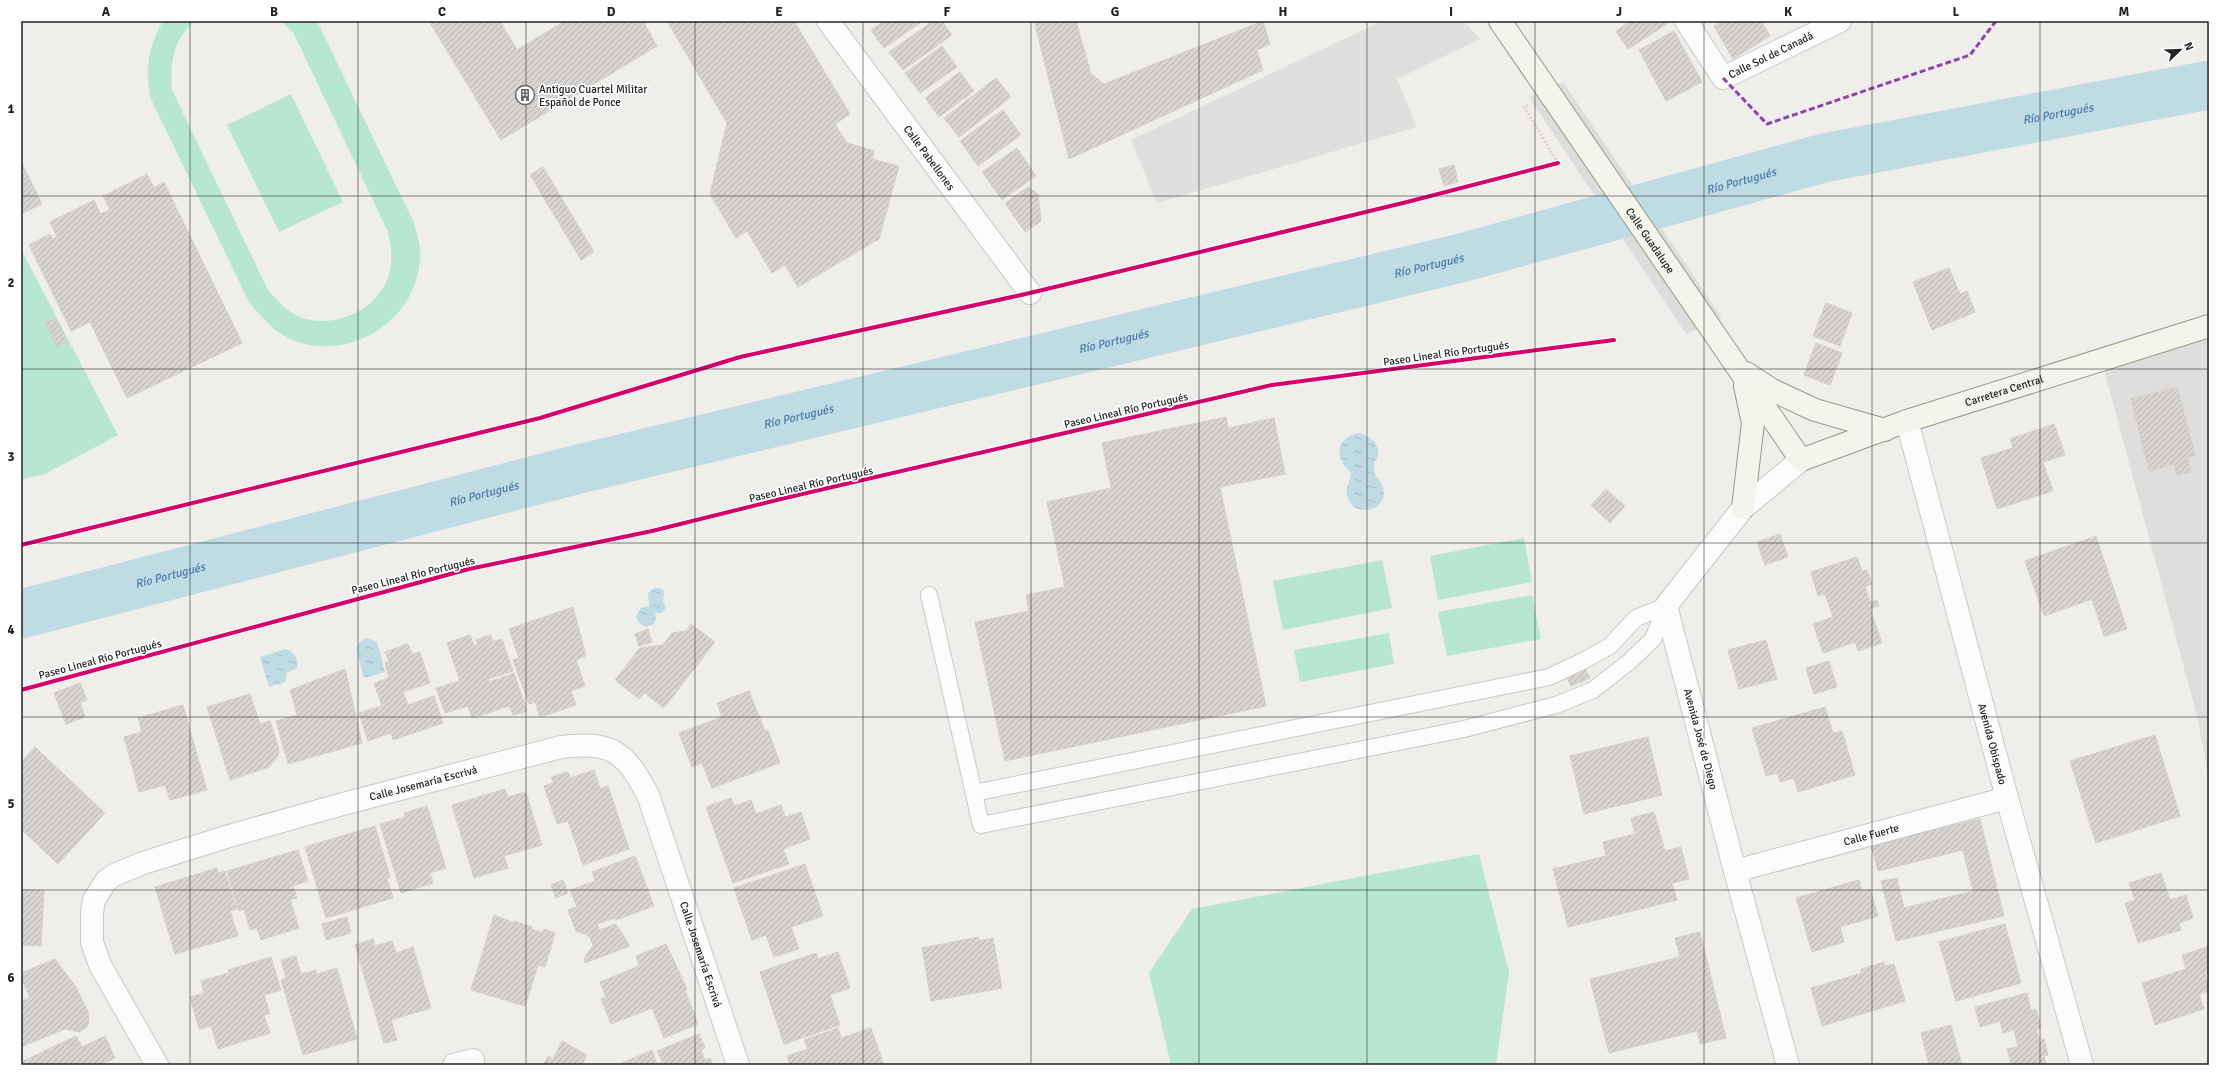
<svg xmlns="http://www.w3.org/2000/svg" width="2230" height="1086" viewBox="0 0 2230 1086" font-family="Signika,sans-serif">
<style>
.residential{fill:#dfdedc}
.pitch{fill:#b7e6d2}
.parking{fill:#e0dfde}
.water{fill:url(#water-ripples)}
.pier{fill:#dedddd}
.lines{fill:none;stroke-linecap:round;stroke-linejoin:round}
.river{stroke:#bfdbe3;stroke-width:49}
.building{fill:url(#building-hatch);stroke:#d3d0cc}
.lane-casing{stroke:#c9c8c7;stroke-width:18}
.street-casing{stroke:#c9c8c7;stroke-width:24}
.secondary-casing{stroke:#999a82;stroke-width:24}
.path{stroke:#dccecd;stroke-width:2.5;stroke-dasharray:2 2;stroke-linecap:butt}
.lane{stroke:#fdfcfc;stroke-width:16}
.street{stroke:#fdfcfc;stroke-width:22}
.secondary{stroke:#f4f4ed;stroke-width:22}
.quiet{stroke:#8e44ad;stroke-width:3;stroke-dasharray:6 3;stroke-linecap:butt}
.cycleway-casing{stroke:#fff;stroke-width:6}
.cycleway{stroke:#d6006c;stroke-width:4}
.grid{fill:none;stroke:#222;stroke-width:1;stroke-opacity:0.55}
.labels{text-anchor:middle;stroke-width:3.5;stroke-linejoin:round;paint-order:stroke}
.street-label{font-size:11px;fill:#222;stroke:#fff}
.poi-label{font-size:11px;fill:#222;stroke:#fff;text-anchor:start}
.water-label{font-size:12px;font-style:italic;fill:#4a7aab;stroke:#fff}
.neatline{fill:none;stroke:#222;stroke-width:1.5}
.grid-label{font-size:13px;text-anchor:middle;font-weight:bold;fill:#222}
</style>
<defs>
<pattern id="water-ripples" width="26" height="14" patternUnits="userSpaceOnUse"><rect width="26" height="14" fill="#bfdbe3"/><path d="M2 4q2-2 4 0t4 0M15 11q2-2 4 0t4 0" fill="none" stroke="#a4bcc2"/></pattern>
<pattern id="building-hatch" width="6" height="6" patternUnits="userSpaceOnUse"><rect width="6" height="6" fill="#d7d4d2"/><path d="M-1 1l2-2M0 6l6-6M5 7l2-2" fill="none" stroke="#b8b6b4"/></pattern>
</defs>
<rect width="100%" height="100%" fill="#f0eeeb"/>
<polygon class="residential" points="2209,338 2209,779 2197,716 2102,362"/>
<g class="pitch">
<path d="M163,21h33c-23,16 -26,43 -24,69l96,200c9,11 19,21 32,27 34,13 79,-7 89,-43 4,-15 2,-28 -1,-42l-95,-200 -12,-11h36l97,202c2,9 6,20 6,30 1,64 -66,109 -125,88 -20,-7 -33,-23 -46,-39l-99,-205c-4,-32 -3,-47 13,-76z"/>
<polygon points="291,94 343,202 279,232 227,125"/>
<polygon points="21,249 118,435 43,475 21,479"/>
<polygon points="1524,538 1532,582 1438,600 1430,556"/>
<polygon points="1382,560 1392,608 1283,630 1273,581"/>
<polygon points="1532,595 1541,639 1447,656 1438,612"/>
<polygon points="1389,633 1394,664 1300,682 1294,650"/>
<polygon points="1479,854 1509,972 1496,1065 1171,1065 1149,973 1192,909"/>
</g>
<polygon class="parking" points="1382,21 1464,21 1480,39 1397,79 1417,127 1157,203 1131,140"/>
<g class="water">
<path d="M1359,433c11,3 21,10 19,23 -1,3 -4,6 -4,9 -3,13 14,17 9,33 -6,17 -33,16 -36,-3 -2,-7 3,-13 4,-21 -2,-5 -6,-7 -9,-12 -8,-15 3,-27 17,-29z"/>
<polygon points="654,588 660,588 664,591 663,602 666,608 662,613 655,613 656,618 654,624 645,627 638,622 636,616 641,608 649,606 648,593"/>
<polygon points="367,638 377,642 385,672 364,678 356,648 360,642"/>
<path d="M285,649c9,2 14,10 12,19l-10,5 -2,9 -16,5 -9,-30z"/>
</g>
<polygon class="pier" points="1563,82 1722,318 1686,334 1529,97"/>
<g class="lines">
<path class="river" id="s1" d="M21,614l554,-144 886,-212 363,-100 385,-73"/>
</g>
<g class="building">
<polygon points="429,21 500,21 517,50 565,21 643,21 657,46 501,140"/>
<polygon points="667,21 794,21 850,114 835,124 847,143 874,151 872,159 899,166 879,239 798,287 785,265 772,273 747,231 736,238 710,194 727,123"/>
<polygon points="885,21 919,21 920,23 884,48 871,30"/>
<polygon points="933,21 942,21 952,35 903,70 889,52"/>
<polygon points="1034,21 1076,21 1091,74 1104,84 1263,21 1270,44 1257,50 1263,70 1069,159"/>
<polygon points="1631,21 1666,21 1667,24 1628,49 1616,31"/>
<polygon points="1722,21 1761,21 1770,36 1733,59 1714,26"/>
<polygon points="1674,31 1702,82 1666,101 1639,50"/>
<polygon points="942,46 957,67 920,93 905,73"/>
<polygon points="960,72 974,91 939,117 925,98"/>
<polygon points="996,78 1011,97 959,137 944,118"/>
<polygon points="1003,110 1021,135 978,166 960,141"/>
<polygon points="1017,148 1036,176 1002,200 982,172"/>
<polygon points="21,161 42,204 21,214"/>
<polygon points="1454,165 1458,182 1444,186 1439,169"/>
<polygon points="543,167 594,252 581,260 530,175"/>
<polygon points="147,174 154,188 164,182 242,343 127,398 90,322 71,331 29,245 50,234 53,239 57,237 50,222 94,200 100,214 110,210 103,196"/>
<polygon points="1028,187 1038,194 1041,221 1025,232 1005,203"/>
<polygon points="1949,268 1960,294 1967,291 1975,312 1932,330 1913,282"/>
<polygon points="1826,303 1852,313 1840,346 1813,336"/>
<polygon points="55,318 67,342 57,347 45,323"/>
<polygon points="1816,343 1842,353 1830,385 1804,375"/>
<polygon points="2177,387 2195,455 2187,457 2191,472 2177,475 2174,464 2149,471 2131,399"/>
<polygon points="1226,417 1228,428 1274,418 1285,474 1220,487 1266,706 1005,761 975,622 1029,611 1026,595 1065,587 1047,502 1111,488 1102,443"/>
<polygon points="2054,424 2065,455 2043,462 2053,491 1997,509 1981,458 2013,448 2010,439"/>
<polygon points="1606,489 1625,506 1610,523 1591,505"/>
<polygon points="1780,534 1788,557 1765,565 1757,542"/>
<polygon points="2096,536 2127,629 2104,636 2092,599 2044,616 2025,561"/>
<polygon points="1857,557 1862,571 1867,570 1872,584 1865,586 1870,602 1877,600 1879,606 1870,609 1882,643 1858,651 1855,642 1823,653 1813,624 1833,617 1825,594 1818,596 1811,572"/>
<polygon points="573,607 586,656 576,660 585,686 571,691 576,705 540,717 535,702 529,704 513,660 519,658 509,629"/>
<polygon points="691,624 715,642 664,708 645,693 639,699 615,680 640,648 663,645 672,633 686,631"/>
<polygon points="648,629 652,642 639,646 635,634"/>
<polygon points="470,635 474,646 478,645 476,640 491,635 493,642 502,639 513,671 488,679 489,682 514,673 527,711 513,715 509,706 472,718 468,706 445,713 436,688 460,681 447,643"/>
<polygon points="1766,640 1777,679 1739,689 1728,650"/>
<polygon points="408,644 412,654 420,652 430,683 403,692 408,705 434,696 443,723 393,740 391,733 368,741 359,713 382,706 374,683 389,678 385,663 389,662 385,652"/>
<polygon points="1829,661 1837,687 1814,694 1806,668"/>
<polygon points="1585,667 1590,678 1571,686 1566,675"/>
<polygon points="345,669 362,743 288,764 276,721 297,715 290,690"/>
<polygon points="80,683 87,700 80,702 85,717 66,724 54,693"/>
<polygon points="749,691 765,731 768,730 780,763 712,788 702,763 692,767 679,733 722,717 717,703"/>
<polygon points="250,694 260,724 270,721 279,749 278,756 269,767 230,780 207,707"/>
<polygon points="183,705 207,790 170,800 165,785 139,792 124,737 142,732 138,718"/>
<polygon points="1825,707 1833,733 1842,731 1855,775 1798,792 1794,778 1780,782 1777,773 1766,776 1752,728"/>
<polygon points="2155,735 2180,816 2096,843 2070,761"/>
<polygon points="1648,737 1662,795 1584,814 1570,756"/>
<polygon points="35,747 105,813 58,864 21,829 21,762"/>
<polygon points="594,770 600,789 608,786 629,849 583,865 568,821 557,824 544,786 554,783 551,777 568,772 570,778"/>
<polygon points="505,789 508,797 526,792 542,845 504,856 508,868 474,878 452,805"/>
<polygon points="731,798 734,806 751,800 756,814 781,805 785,817 801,812 810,839 783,849 789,864 733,883 706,807"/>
<polygon points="427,806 446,868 430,873 433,883 401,893 380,824 405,817 404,813"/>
<polygon points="1654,812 1665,851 1681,847 1689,879 1672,883 1677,900 1568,927 1553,869 1606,856 1603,842 1635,834 1631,818"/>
<polygon points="1980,819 2004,916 1896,941 1881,881 1897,878 1904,908 1973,891 1963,850 1878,871 1871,845"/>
<polygon points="375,826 390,877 387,879 393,898 326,918 305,847"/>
<polygon points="298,850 308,881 293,886 297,898 290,899 299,928 261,940 257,928 250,930 244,909 239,911 227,871"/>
<polygon points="635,856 654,906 616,920 615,918 597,924 599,930 616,924 630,946 585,963 584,959 593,945 589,936 576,931 568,910 577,907 570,890 595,881 592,872"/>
<polygon points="805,864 823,916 791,927 799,949 774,957 766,935 752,940 734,888"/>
<polygon points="217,868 218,873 225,871 237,909 230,911 238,936 175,954 155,887"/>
<polygon points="2161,873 2170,900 2186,895 2193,918 2179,923 2181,930 2138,943 2125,903 2135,900 2129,883"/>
<polygon points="563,880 568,893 556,898 551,885"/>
<polygon points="1859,880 1862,891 1870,889 1878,916 1840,927 1844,942 1812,952 1796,898"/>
<polygon points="21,889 44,891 41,946 21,945"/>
<polygon points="494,915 514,923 514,921 532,927 532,929 543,933 544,929 555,933 545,967 538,965 525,1006 471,990"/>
<polygon points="347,917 351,933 326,940 322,924"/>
<polygon points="2005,924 2021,983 1956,1001 1939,942"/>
<polygon points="1700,932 1726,1038 1700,1044 1697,1031 1609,1053 1590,979 1680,957 1675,938"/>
<polygon points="978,937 979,941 993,938 1002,988 931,1001 922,948"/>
<polygon points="373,939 375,946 392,941 396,953 413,947 431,1008 391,1020 397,1040 384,1043 355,945"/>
<polygon points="666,944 687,989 685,990 698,1024 664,1038 652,1008 611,1024 601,999 606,997 600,982 639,966 636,956"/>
<polygon points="2209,946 2209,973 2205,974 2209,991 2199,994 2204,1009 2155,1025 2142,983 2186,969 2182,955"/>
<polygon points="838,952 850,988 830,995 840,1025 784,1044 760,972 816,953 818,959"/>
<polygon points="296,956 301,974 316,970 317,974 337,968 357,1039 303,1055 281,980 286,978 281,960"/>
<polygon points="271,957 281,990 264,995 270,1014 264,1015 270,1033 218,1049 211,1026 199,1029 190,997 204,993 201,981 229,973 228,970"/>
<polygon points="55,959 76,987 88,1012 89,1022 87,1027 79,1032 65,1029 21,1047 21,1001 30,998 21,978 21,973"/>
<polygon points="1884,962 1885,966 1894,964 1905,1001 1822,1026 1811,988 1862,973 1861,969"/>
<polygon points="2027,993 2031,1011 2036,1009 2041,1028 2036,1029 2039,1040 2044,1038 2048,1055 2044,1056 2046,1065 2005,1065 2011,1063 2007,1049 2018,1047 2014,1030 2003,1033 2000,1021 1980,1027 1975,1007"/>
<polygon points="1951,1025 1962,1065 1929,1065 1921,1033"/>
<polygon points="838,1028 841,1038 871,1028 884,1065 790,1065 787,1056 808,1049 804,1040"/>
<polygon points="699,1034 705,1048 701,1050 705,1060 710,1058 713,1065 623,1065 622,1063 652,1050 657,1064 662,1062 657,1051"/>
<polygon points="76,1036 82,1047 105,1036 115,1058 104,1063 105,1065 22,1065 21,1062"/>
<polygon points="562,1041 587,1055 582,1065 543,1065 548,1056 553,1059"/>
</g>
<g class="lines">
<g class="lane-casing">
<polyline id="lane" points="929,595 981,825 1464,729 1556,705 1593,690 1629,662 1653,639 1666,606 1636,618 1610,646 1583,661 1549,677 974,793"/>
</g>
<g class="street-casing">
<g id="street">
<path id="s2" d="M828,21l202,272"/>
<path id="s3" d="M1686,21l37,57 117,-57"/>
<path id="s4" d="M1907,421l100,377 75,267"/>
<path id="s5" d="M1735,871l272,-73"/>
<path id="s6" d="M157,1065l-57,-100 -8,-23v-30l2,-12 12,-19 8,-6 29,-12 83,-26 113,-32 222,-58c50,-6 64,4 87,48l90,270"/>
<polyline points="454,1065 473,1060"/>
<polyline points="1788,1065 1735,871 1666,606 1743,508 1801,460"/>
</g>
</g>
<g class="secondary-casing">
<g id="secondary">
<path id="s7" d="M1500,21l301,439 106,-39 302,-95"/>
<polyline points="1746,373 1772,390 1815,410 1885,430"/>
<polyline points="1743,508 1753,423 1745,386"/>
</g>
</g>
<polyline class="path" points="1528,105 1524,107 1558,163"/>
<use href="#lane" class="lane"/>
<use href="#street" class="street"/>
<use href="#secondary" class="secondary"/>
<polyline class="quiet" points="1723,78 1767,124 1970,55 1996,21"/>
<g class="cycleway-casing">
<g id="cycleway">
<polyline points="21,545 540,418 740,357 1030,293 1407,202 1558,163"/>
<polyline points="21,690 469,569 652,531 785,498 1272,385 1614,340"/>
</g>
</g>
<use href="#cycleway" class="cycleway"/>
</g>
<path class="grid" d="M190,21v1044M358,21v1044M526,21v1044M695,21v1044M863,21v1044M1031,21v1044M1199,21v1044M1367,21v1044M1535,21v1044M1704,21v1044M1872,21v1044M2040,21v1044M21,196h2188M21,369h2188M21,543h2188M21,717h2188M21,890h2188"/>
<defs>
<g id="building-ring" transform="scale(1)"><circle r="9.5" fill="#fff" stroke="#6a6968" stroke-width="1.5"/><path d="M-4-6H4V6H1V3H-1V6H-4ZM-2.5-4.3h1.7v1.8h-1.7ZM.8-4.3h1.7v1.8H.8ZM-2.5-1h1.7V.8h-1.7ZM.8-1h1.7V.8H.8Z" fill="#6a6968"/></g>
</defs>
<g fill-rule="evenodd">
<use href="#building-ring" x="525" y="95"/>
</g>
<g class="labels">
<g class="street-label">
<text dy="4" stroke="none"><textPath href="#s3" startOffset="121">Calle Sol de Canadá</textPath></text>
<text dy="4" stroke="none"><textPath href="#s2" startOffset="170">Calle Pabellones</textPath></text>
<text dy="4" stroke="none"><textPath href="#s7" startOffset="266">Calle Guadalupe</textPath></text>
<text transform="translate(1446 353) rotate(-8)" y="4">Paseo Lineal Río Portugués</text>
<text dy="4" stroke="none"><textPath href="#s7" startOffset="747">Carretera Central</textPath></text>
<text transform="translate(1126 410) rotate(-13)" y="4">Paseo Lineal Río Portugués</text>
<text transform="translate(811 484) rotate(-13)" y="4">Paseo Lineal Río Portugués</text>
<text transform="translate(413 575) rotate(-14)" y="4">Paseo Lineal Río Portugués</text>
<text transform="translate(100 659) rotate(-15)" y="4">Paseo Lineal Río Portugués</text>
<text transform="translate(1701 739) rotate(75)" y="4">Avenida José de Diego</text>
<text dy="4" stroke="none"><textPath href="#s4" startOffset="334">Avenida Obispado</textPath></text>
<text dy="4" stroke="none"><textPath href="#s6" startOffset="537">Calle Josemaría Escrivá</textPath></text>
<text dy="4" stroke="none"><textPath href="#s5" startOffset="141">Calle Fuerte</textPath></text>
<text dy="4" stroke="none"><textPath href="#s6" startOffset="957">Calle Josemaría Escrivá</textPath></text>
</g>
<g class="poi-label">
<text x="539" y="93">Antiguo Cuartel Militar<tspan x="539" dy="13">Español de Ponce</tspan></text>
</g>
<g class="water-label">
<text dy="4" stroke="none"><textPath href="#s1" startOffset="2098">Río Portugués</textPath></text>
<text dy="4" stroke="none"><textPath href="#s1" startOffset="1774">Río Portugués</textPath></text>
<text dy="4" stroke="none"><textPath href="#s1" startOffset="1450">Río Portugués</textPath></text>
<text dy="4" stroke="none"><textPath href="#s1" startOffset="1126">Río Portugués</textPath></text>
<text dy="4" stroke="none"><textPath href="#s1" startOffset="802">Río Portugués</textPath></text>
<text dy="4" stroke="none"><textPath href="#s1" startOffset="478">Río Portugués</textPath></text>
<text dy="4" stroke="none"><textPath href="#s1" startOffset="154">Río Portugués</textPath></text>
</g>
</g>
<rect width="2230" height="1086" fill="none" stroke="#ffffff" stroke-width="44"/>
<g transform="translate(2180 50) rotate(67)" stroke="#ffffff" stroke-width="3" paint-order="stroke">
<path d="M0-3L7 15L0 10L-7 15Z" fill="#222222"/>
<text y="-6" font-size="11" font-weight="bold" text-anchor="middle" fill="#222222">N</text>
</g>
<rect x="22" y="22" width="2186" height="1042" class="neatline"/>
<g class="grid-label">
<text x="106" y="16">A</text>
<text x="274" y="16">B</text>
<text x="442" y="16">C</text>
<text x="611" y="16">D</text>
<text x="779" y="16">E</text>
<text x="947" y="16">F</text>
<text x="1115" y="16">G</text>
<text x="1283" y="16">H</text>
<text x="1451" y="16">I</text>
<text x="1619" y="16">J</text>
<text x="1788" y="16">K</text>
<text x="1956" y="16">L</text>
<text x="2124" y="16">M</text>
<text x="11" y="113">1</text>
<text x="11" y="287">2</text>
<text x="11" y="461">3</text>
<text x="11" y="634">4</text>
<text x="11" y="808">5</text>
<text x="11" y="982">6</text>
</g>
</svg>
